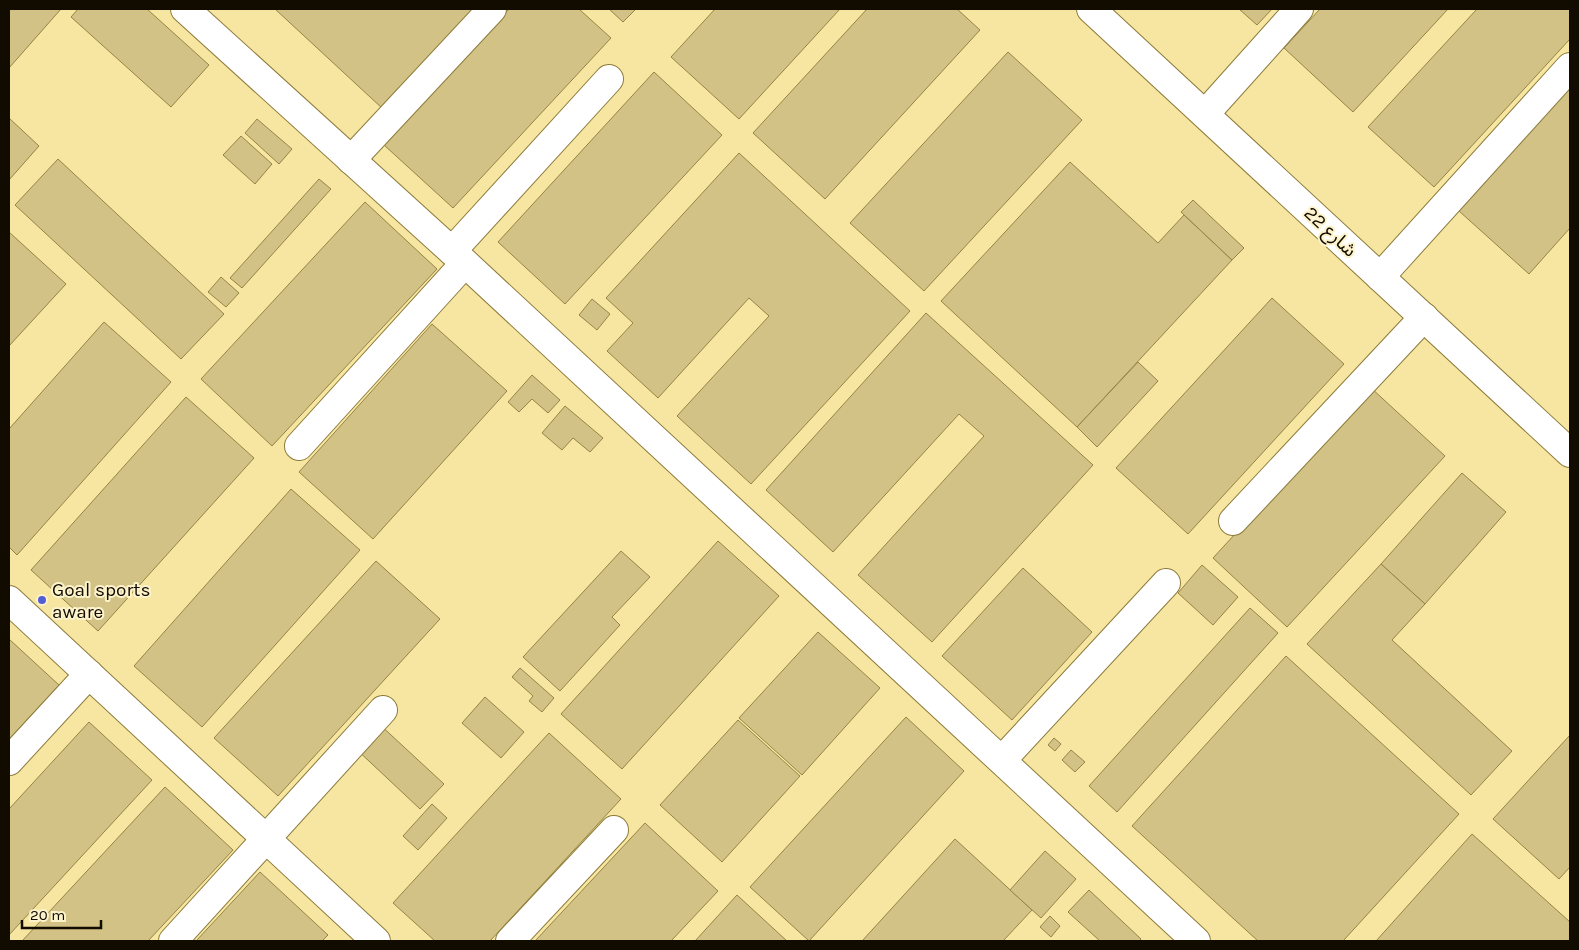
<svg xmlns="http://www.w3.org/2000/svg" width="1579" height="950" viewBox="0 0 1579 950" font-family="Karla,'Noto Sans Arabic',sans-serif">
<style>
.building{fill:#d3c285;stroke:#958443}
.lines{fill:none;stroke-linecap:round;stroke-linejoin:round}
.minor-casing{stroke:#8c7b3a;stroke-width:30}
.minor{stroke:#fff;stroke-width:28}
.poi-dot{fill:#535dd4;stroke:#fdf3cb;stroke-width:2}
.labels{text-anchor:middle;stroke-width:4;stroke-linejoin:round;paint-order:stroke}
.street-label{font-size:19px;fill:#120b00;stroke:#fdf3cb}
.poi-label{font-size:19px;fill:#120b00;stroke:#fdf3cb;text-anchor:start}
</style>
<rect width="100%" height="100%" fill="#f7e5a2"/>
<g class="building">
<polygon points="9,9 61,9 9,68"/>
<polygon points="78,9 147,9 209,65 171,107 71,17"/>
<polygon points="275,9 475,9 383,109"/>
<polygon points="509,9 579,9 611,38 453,208 384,145"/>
<polygon points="609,9 636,9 623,22"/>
<polygon points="715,9 840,9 739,119 671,57"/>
<polygon points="867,9 957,9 980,30 825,199 753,133"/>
<polygon points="1239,9 1272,9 1257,25"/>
<polygon points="1320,9 1448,9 1353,112 1284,48"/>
<polygon points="1477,9 1570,9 1570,39 1434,187 1368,127"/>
<polygon points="1008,52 1082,120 924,291 850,223"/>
<polygon points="654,72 722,135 565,304 498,242"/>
<polygon points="1570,88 1570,228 1529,274 1459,211"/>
<polygon points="9,118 39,146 9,180"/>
<polygon points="257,119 292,149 279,164 245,133"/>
<polygon points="241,136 272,164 255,184 223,155"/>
<polygon points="739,153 910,311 751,484 677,416 769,316 749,298 658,398 607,351 633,323 606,298"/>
<polygon points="58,159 224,314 181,359 15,205"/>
<polygon points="1070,162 1158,243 1184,215 1232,260 1077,427 941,301"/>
<polygon points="319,179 331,189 242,288 230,278"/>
<polygon points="1193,200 1244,248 1232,260 1181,212"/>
<polygon points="365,202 437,269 272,446 201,379"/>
<polygon points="9,232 66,284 9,346"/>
<polygon points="221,277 239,293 226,307 208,292"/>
<polygon points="1272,298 1344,364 1188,534 1116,468"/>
<polygon points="592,299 610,314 597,330 579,315"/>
<polygon points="926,313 1093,465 932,642 858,575 984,436 959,414 833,552 766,490"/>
<polygon points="104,322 171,382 17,555 9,547 9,429"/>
<polygon points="432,324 507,391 373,539 299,472"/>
<polygon points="1138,362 1158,381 1097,447 1077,427"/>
<polygon points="532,375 560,400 548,413 532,399 519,412 508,402"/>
<polygon points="1370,387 1445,456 1287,627 1213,558"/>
<polygon points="186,397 254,458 98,631 31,570"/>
<polygon points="565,406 603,438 590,452 573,438 562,450 542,433"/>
<polygon points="1462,473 1506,512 1425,604 1381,564"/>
<polygon points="291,489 360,550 202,727 134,666"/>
<polygon points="718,541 779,596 622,769 561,714"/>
<polygon points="621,551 650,577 612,617 620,625 560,691 523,657"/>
<polygon points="376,561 440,619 278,796 214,738"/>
<polygon points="1381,564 1425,604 1392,640 1512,751 1471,795 1307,644"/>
<polygon points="1202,565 1238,597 1213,625 1178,593"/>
<polygon points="1023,568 1092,632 1012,720 942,656"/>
<polygon points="1250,608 1278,633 1117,812 1089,786"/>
<polygon points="818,632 880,688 802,775 739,718"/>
<polygon points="9,639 59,685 9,739"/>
<polygon points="1286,656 1459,814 1343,941 1258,941 1132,826"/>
<polygon points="520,668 554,698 542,712 529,701 533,696 512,677"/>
<polygon points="485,697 524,732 501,758 462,723"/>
<polygon points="906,717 964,771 809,941 750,887"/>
<polygon points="738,720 800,776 722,862 660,805"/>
<polygon points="89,722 152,780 9,935 9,809"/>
<polygon points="377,722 444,784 420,809 354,747"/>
<polygon points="549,733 621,799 490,941 435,941 393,903"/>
<polygon points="1570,735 1570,867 1559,879 1493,819"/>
<polygon points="1054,738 1061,744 1055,751 1048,745"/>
<polygon points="1071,750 1085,762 1075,772 1062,760"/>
<polygon points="165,787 233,850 148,941 22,941"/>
<polygon points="432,804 447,818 418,850 403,836"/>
<polygon points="645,823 718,891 671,941 535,941"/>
<polygon points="1472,834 1570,922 1570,941 1376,941"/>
<polygon points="955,839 1032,910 1003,941 862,941"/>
<polygon points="1045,851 1076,879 1041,918 1010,890"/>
<polygon points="260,872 328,935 322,941 196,941"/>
<polygon points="1089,890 1141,939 1139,941 1100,941 1068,912"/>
<polygon points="737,895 787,941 695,941"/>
<polygon points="1050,916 1060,926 1051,937 1040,927"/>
</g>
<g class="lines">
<g class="minor-casing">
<g id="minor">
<polyline points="185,9 465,263 1196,941"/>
<polyline points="1091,9 1570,453"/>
<polyline points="1205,114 1299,9"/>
<polyline points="351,160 492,9"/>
<polyline points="452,251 609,79"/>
<polyline points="1380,277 1570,67"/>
<polyline points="299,446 465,263"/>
<polyline points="1233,521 1424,317"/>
<polyline points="9,600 376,941"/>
<polyline points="1002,760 1166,583"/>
<polyline points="9,761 89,674"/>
<polyline points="173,941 383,710"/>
<polyline points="510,941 614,830"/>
</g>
</g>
<use href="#minor" class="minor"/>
</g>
<circle class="poi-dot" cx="42" cy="600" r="5"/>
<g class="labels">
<g class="street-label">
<text transform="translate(1331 231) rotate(43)" y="7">شارع 22</text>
</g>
<g class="poi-label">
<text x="52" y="596">Goal sports<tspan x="52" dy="22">aware</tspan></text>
</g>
</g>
<rect width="1579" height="950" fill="none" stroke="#120b00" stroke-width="20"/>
<path d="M22 920v8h79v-8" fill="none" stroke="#120b00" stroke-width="2.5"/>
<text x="30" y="920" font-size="15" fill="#120b00" stroke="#fdf3cb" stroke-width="4" paint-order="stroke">20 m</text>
</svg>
